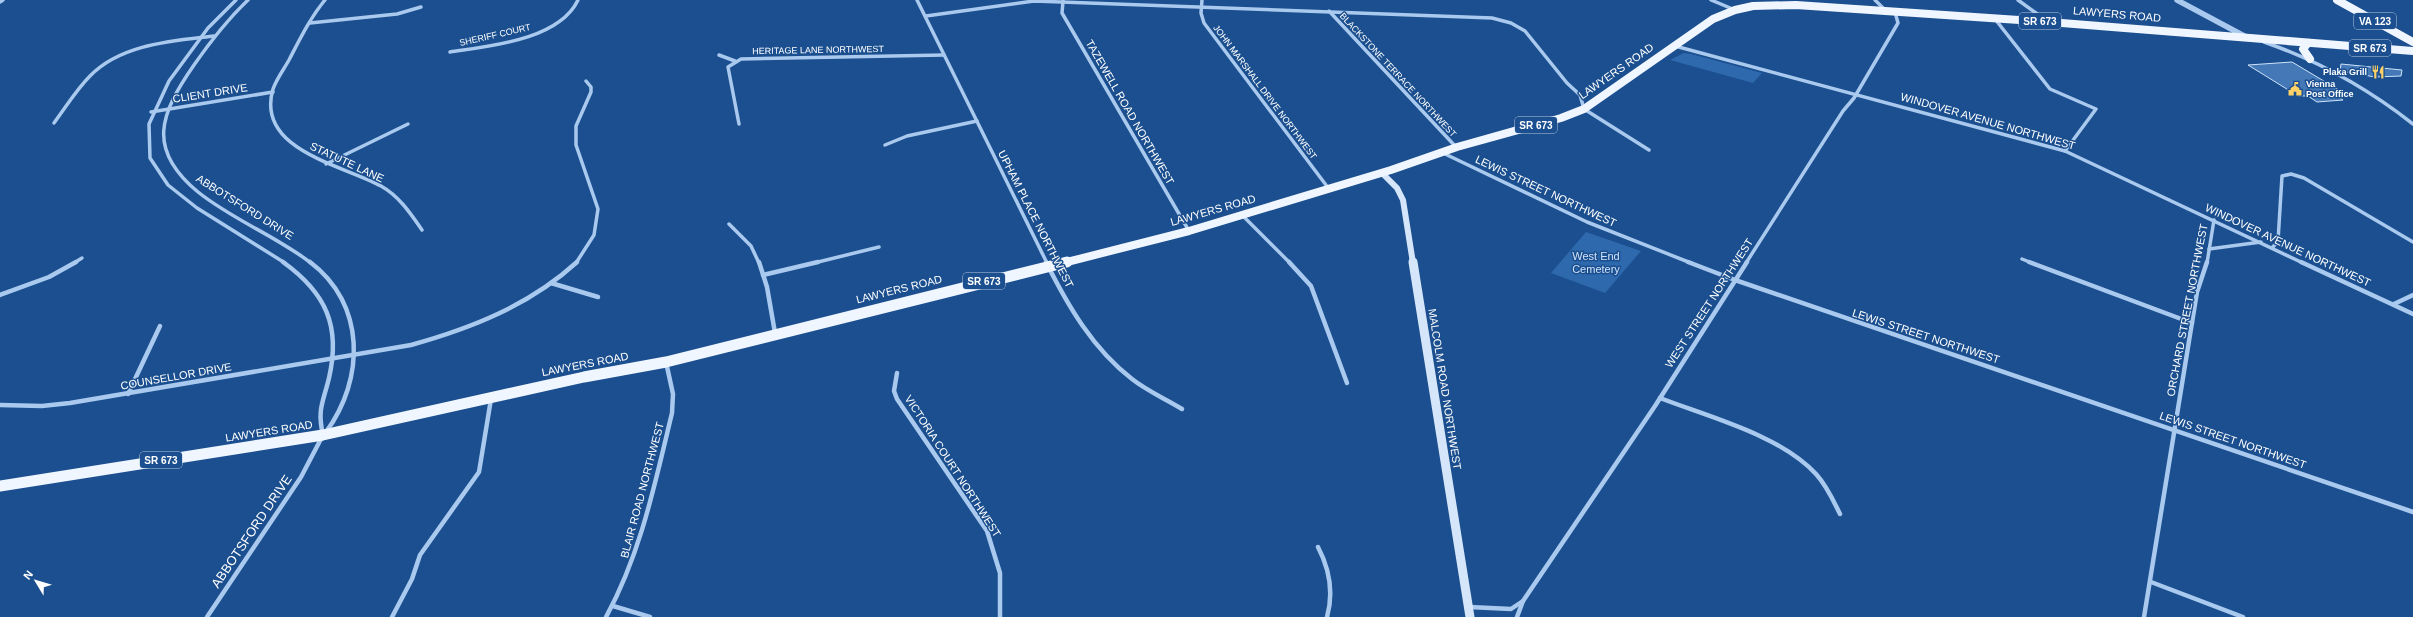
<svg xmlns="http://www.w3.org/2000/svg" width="2413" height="617" viewBox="0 0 2413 617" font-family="Helvetica,sans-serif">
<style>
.green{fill:#2e69ad}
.building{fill:#4478b7;stroke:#cfe3fa}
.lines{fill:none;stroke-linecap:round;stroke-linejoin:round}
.minor-far1{stroke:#a9c9ee;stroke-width:3.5}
.minor{stroke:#a9c9ee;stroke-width:4.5}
.tertiary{stroke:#a9c9ee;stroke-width:5.5}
.secondary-far1{stroke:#d6e6fa;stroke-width:6}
.secondary{stroke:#d6e6fa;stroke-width:9}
.primary-far1{stroke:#f0f6ff;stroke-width:8}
.primary{stroke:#f0f6ff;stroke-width:11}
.labels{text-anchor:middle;stroke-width:3;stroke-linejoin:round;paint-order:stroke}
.far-street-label{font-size:9px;fill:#fff;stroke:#1b4f8f}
.far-poi-label{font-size:9px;font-weight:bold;fill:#fff;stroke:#1b4f8f;text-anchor:end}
.shield{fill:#1b4f8f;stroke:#bbcadd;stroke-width:1}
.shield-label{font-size:10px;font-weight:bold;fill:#fff}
.street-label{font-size:11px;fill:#fff;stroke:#1b4f8f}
.park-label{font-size:11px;fill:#cfe3fa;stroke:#1b4f8f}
.near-street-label{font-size:13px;fill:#fff;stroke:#1b4f8f}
</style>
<rect width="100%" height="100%" fill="#1b4f8f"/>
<g class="green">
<polygon points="1684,53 1691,54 1762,73 1753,83 1670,60"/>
<polygon points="1586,232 1641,251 1605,293 1551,273"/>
</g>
<g class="building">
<polygon points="2292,62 2344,93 2335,94 2343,100 2317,102 2308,96 2298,96 2248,65"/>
<polygon points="2341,64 2402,70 2401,76 2375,77 2340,71"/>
</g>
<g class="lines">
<g class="minor-far1">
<polyline points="236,0 208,28 169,81 149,124 150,158 168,185 197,208 285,263"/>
<path d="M248,0c-21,20 -38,42 -54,65 -34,49 -48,84 4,127 35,28 78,44 113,71"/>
<path d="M325,0c-15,18 -25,39 -36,60 -5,9 -12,18 -16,29 -18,61 70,76 108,97 18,10 30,28 41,44"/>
<polyline points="917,0 1047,263"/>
<polyline points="1202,0 1201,13 1204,23 1329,189"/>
<polyline points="1711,0 1735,10"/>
<polyline points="1875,0 1886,11"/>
<polyline points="2018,0 2047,21"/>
<polyline points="1063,1 1062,13 1189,231"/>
<polyline points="0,2 3,0"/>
<polyline points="1329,11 1456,147"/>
<polyline points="926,16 1034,1 1492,18 1511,23 1525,31 1567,83 1580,95 1584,109 1649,150"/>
<polyline points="1995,19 2050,89 2096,109 2065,151"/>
<polyline points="310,23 397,14 421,7"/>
<path d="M2264,42c55,19 103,46 149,82"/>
<polyline points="1675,46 2065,151 2303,263"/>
<path d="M450,52c40,-6 109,-12 128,-52"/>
<polyline points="719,55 735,61"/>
<polyline points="151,112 273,92"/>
<path d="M54,123c12,-16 22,-33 36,-47 31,-32 82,-35 124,-40"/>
<polyline points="739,124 728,67 741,59 944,55"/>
<polyline points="885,145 907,136 977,121"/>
<polyline points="1443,153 1587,222 1691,263"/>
<polyline points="326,164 408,124"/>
<polyline points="1242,215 1290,263"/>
<polyline points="729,224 751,246 759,263"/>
<polyline points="2272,248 2278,241 2282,176 2291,174 2304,178 2413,242"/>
<polyline points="2209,249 2261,242"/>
<polyline points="2022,259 2032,263"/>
<polyline points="74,263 82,258"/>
<polyline points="576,263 594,235 598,209 576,145 576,126 591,92 591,87 586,81"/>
<polyline points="814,263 879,247"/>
<polyline points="1746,263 1843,111 1854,98 1898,23 1895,12"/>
<polyline points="2207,263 2214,220"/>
</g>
<g class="minor">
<path d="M283,262c43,31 58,64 46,116 -6,25 -12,31 -6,57"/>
<path d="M310,262c56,42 55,117 16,170"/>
<polyline points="759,262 767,287 775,333"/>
<path d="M1046,262c22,44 47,87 86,117 15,12 34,20 50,30"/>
<polyline points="1289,262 1311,286 1347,383"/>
<polyline points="1688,262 1735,280 2413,512"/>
<polyline points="2029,262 2192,323"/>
<polyline points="2301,262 2413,314"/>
<polyline points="763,275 818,262"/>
<polyline points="551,283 598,297"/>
<polyline points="0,295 49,277 76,262"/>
<polyline points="2394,304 2413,295"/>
<polyline points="897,373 894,391 897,399 987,531 1000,573 1000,617"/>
<polyline points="128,394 160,326"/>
<path d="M1660,398c49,19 120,37 156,76 11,12 17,26 24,40"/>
<path d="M0,405l42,1 28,-3 341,-58c61,-17 119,-40 166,-83"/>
<path d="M1318,547c12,23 16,45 9,70"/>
<polyline points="2151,582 2243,617"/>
<polyline points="613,606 650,617"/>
<polyline points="1469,607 1511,609 1523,601 1655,406 1747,262"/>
<polyline points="207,617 301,477 322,437"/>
<polyline points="392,617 412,579 420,555 479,472 491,399"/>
<path d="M606,617c35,-64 49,-134 66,-204l1,-19 -7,-32"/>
<polyline points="1517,617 1523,601"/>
<polyline points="2144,617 2197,292 2207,262"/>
</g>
<polyline class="tertiary" points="2177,0 2248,38"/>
<polyline class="secondary-far1" points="1382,173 1397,188 1403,200 1413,263"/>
<polyline class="secondary" points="1413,262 1470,617"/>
<g class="primary-far1">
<polyline points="2337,0 2413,42"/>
<polyline points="2308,43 2303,49 2310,59"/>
<polyline points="1063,263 1189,231 1391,170 1457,147 1561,118 1584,109 1713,19 1735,10 1753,6 1796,5 2049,22 2413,51"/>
</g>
<polyline class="primary" points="0,486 323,435 584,377 666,362 1067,262"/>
</g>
<defs>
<g id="restaurant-bare" transform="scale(1.08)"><path d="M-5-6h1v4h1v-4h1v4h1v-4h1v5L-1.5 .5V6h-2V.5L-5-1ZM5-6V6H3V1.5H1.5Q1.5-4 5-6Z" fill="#ffd166" stroke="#1b4f8f" stroke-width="2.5" paint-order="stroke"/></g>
<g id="civic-bare" transform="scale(1.08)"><path d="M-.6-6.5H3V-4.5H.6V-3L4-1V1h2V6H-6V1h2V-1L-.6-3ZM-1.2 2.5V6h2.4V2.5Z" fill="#ffd166" stroke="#1b4f8f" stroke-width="2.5" paint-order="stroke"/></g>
</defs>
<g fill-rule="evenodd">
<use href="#restaurant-bare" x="2378" y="72"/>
<use href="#civic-bare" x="2295" y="89"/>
</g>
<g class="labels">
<g class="far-street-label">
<text transform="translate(495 35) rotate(-13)" y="3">SHERIFF COURT</text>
<text transform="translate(818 50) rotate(-1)" y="3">HERITAGE LANE NORTHWEST</text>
<text transform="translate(1398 75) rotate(47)" y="3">BLACKSTONE TERRACE NORTHWEST</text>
<text transform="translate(1265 92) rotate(53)" y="3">JOHN MARSHALL DRIVE NORTHWEST</text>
</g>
<g class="far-poi-label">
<text x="2367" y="75">Plaka Grill</text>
<text x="2306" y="87" text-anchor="start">Vienna<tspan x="2306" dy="10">Post Office</tspan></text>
</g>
<g class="shield">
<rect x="2019" y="13" width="42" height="16" rx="3"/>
<rect x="2354" y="13" width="42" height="16" rx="3"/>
<rect x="2349" y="40" width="42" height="16" rx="3"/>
<rect x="1515" y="117" width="42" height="16" rx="3"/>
<rect x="963" y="273" width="42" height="16" rx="3"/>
<rect x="140" y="452" width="42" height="16" rx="3"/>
</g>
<g class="shield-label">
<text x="2040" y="25">SR 673</text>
<text x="2375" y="25">VA 123</text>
<text x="2370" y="52">SR 673</text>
<text x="1536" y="129">SR 673</text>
<text x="984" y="285">SR 673</text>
<text x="161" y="464">SR 673</text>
</g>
<g class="street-label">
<text transform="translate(2117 14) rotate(5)" y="4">LAWYERS ROAD</text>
<text transform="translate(1616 71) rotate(-35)" y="4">LAWYERS ROAD</text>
<text transform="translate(210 93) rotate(-9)" y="4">CLIENT DRIVE</text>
<text transform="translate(1130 112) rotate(60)" y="4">TAZEWELL ROAD NORTHWEST</text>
<text transform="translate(1988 121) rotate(16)" y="4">WINDOVER AVENUE NORTHWEST</text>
<text transform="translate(347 162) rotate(25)" y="4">STATUTE LANE</text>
<text transform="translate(1546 191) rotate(25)" y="4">LEWIS STREET NORTHWEST</text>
<text transform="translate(245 207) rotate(32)" y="4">ABBOTSFORD DRIVE</text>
<text transform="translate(1213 210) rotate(-16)" y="4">LAWYERS ROAD</text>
<text transform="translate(1036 219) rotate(63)" y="4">UPHAM PLACE NORTHWEST</text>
<text transform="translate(2288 245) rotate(25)" y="4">WINDOVER AVENUE NORTHWEST</text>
<text transform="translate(899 289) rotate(-14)" y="4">LAWYERS ROAD</text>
<text transform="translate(1709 303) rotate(-57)" y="4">WEST STREET NORTHWEST</text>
<text transform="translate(2187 310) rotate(-79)" y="4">ORCHARD STREET NORTHWEST</text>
<text transform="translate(1926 336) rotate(18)" y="4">LEWIS STREET NORTHWEST</text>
<text transform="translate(585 364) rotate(-11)" y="4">LAWYERS ROAD</text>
<text transform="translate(176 376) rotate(-10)" y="4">COUNSELLOR DRIVE</text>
<text transform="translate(1445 389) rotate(81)" y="4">MALCOLM ROAD NORTHWEST</text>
<text transform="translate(269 431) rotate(-9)" y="4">LAWYERS ROAD</text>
<text transform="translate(2233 440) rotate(19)" y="4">LEWIS STREET NORTHWEST</text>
<text transform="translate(953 466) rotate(57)" y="4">VICTORIA COURT NORTHWEST</text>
<text transform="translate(642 490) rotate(-75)" y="4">BLAIR ROAD NORTHWEST</text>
</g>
<g class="park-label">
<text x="1596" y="260">West End<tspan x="1596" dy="13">Cemetery</tspan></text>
</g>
<g class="near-street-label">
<text transform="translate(251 531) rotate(-56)" y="5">ABBOTSFORD DRIVE</text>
</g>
</g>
<g transform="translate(36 581) rotate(308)" stroke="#1b4f8f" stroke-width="3" paint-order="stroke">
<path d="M0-3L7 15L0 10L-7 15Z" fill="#ffffff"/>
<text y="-6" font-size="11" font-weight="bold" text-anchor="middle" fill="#ffffff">N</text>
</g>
</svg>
